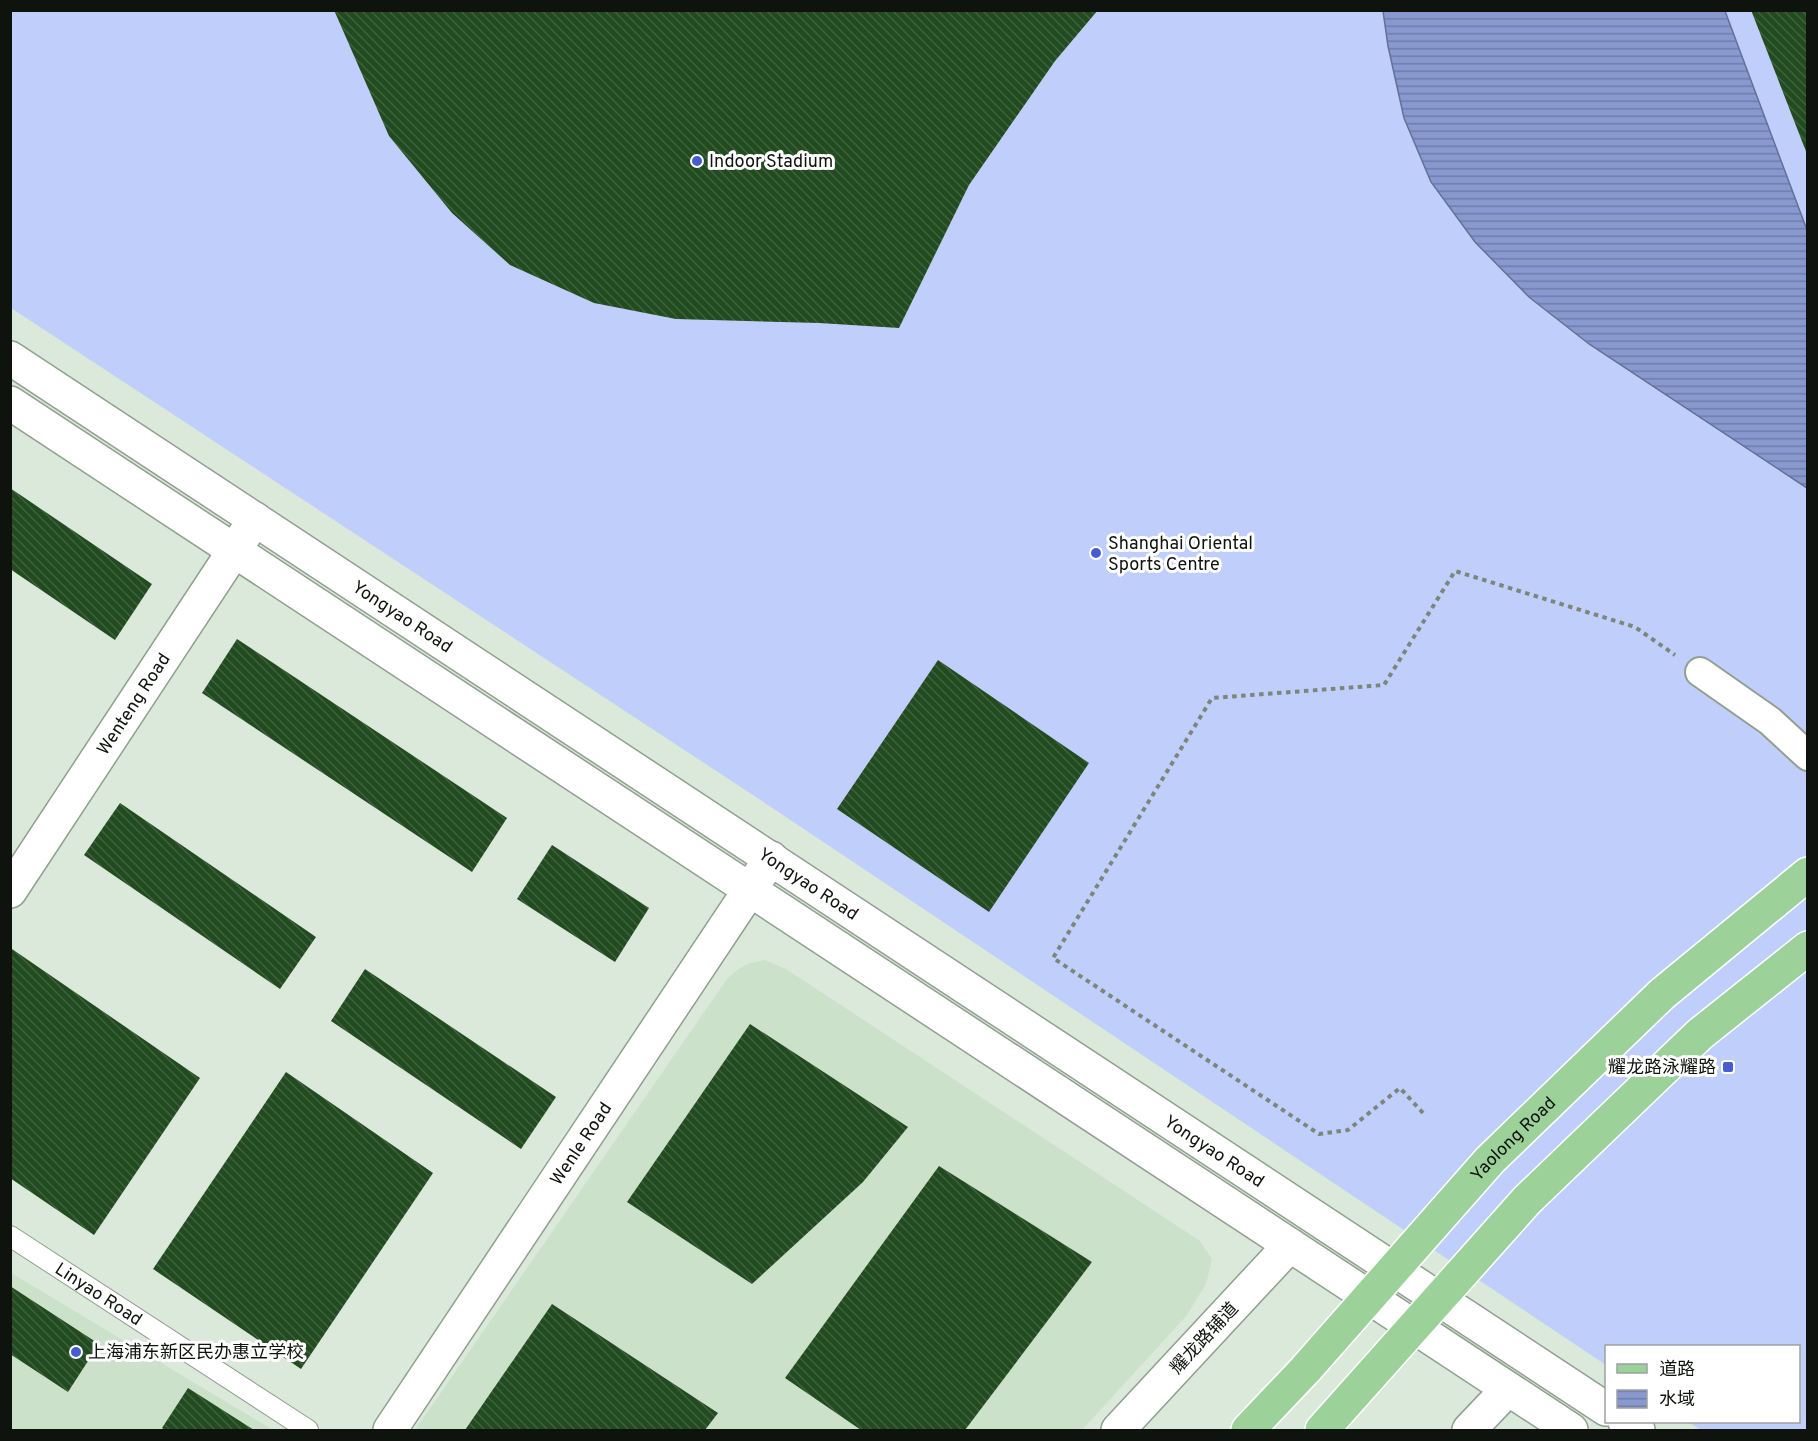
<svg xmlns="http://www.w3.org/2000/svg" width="1818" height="1441" viewBox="0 0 1818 1441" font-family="Overpass,'Noto Sans SC',sans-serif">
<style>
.built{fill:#cce1ca}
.pitch{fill:#c0cefc}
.water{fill:url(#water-rules);stroke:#637196;stroke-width:1.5}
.building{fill:url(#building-back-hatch)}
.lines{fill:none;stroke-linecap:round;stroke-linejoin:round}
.service-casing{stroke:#919f90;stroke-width:22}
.pedestrian-casing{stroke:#919f90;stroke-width:32}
.minor-casing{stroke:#919f90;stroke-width:36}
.tertiary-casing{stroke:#919f90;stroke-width:36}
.primary-casing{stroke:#fff;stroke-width:36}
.path{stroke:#7c867b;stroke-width:4;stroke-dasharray:4.5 4.5;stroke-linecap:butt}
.service{stroke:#fff;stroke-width:20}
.pedestrian{stroke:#fff;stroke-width:28}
.minor{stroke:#fff;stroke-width:33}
.tertiary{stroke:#fff;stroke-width:33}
.primary{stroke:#9dd19a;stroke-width:33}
.poi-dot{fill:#485cd1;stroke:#fff;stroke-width:2}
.labels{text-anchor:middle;stroke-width:6;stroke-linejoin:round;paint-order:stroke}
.poi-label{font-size:18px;fill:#0e130d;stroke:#fff;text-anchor:start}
.street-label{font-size:18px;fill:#0e130d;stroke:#fff}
</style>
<defs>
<pattern id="water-rules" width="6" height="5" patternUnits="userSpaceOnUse" patternTransform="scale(1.5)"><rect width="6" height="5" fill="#8899d0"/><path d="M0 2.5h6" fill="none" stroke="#6e7ca7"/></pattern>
<pattern id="building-back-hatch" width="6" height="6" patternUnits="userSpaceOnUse" patternTransform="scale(1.5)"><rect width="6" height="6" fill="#224b20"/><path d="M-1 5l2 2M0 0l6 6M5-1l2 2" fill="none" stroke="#40613e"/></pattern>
</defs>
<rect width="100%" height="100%" fill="#dae9d9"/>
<g class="built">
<polygon points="765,960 786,969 1200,1241 1212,1259 1206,1284 1187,1315 1082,1430 415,1430 727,979 737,970 747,964"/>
<polygon points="11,1273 273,1430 11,1430"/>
</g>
<polygon class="pitch" points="10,11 1807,11 1807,1430 1701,1430 1688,1422 1798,1422 1798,1346 1606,1346 1606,1365 759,799 11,308"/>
<polygon class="water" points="1383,11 1725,11 1807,230 1807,488 1589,344 1529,297 1475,242 1431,182 1404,118 1388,46"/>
<g class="building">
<polygon points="334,10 1098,10 1055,61 969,185 899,328 819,323 676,319 594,303 510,265 452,213 389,136"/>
<polygon points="1751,10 1808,10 1808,154 1807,154"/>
<polygon points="10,488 152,584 115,640 10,569"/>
<polygon points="237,639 507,818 472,872 202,693"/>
<polygon points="938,660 1089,763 989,912 837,809"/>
<polygon points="120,803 316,937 280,989 84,855"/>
<polygon points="552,845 649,908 615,962 517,899"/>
<polygon points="12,949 200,1078 94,1235 10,1178"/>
<polygon points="365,969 556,1097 521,1149 331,1021"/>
<polygon points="750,1024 908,1127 863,1182 752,1284 627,1202"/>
<polygon points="286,1072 433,1173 301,1369 153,1269"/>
<polygon points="939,1166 1092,1262 965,1430 861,1430 785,1378"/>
<polygon points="10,1286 99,1344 68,1392 10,1354"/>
<polygon points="552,1304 718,1413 705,1430 465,1430"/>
<polygon points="188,1388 254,1430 165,1430 162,1428"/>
</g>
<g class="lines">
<g class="service-casing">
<g id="service">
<path id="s1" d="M10,1236l298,194"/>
</g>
</g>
<g class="pedestrian-casing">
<polyline id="pedestrian" points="1700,672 1770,721 1808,756"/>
</g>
<g class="minor-casing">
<g id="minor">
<path id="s2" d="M10,891l245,-372"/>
<path id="s3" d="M390,1430l381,-572"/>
<polyline points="1118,1430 1290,1245"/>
<polyline points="1469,1430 1508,1389"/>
</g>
</g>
<g class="tertiary-casing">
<g id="tertiary">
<path id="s4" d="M10,358l1596,1051"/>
<polyline points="10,403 1571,1430"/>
<polyline points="1625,1422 1638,1430"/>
</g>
</g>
<g class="primary-casing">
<g id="primary">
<path id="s5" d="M1248,1430l57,-60 185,-210 172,-166 146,-120"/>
<polyline points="1322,1430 1527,1200 1700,1034 1808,948"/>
</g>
</g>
<polyline class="path" points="1423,1113 1400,1088 1348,1130 1319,1134 1053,958 1212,698 1384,685 1455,571 1635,627 1675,655"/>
<use href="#service" class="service"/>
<use href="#pedestrian" class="pedestrian"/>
<use href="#minor" class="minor"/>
<use href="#tertiary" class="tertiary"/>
<use href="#primary" class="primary"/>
</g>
<g class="poi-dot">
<circle cx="697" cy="161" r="6"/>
<circle cx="1096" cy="553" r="6"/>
<rect x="1722" y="1061" width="12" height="12" rx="3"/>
<circle cx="76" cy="1352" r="6"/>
</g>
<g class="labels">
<g class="poi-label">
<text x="709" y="167">Indoor Stadium</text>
<text x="1108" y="549">Shanghai Oriental<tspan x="1108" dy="21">Sports Centre</tspan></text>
<text x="1716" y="1073" text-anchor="end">耀龙路泳耀路</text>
<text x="88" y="1358">上海浦东新区民办惠立学校</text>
</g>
<g class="street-label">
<text dy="6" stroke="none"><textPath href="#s4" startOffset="470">Yongyao Road</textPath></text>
<text dy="6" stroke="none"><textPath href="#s2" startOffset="224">Wenteng Road</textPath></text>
<text dy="6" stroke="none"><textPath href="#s4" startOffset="956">Yongyao Road</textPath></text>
<text dy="6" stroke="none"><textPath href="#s5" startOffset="394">Yaolong Road</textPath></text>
<text dy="6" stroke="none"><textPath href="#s3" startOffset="344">Wenle Road</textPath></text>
<text dy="6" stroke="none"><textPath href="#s4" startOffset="1442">Yongyao Road</textPath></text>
<text dy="6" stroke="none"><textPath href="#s1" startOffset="106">Linyao Road</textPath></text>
<text transform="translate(1204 1338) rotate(-47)" y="6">耀龙路辅道</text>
</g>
</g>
<rect width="1818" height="1441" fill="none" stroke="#0e130d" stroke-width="24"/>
<rect x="1605" y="1345" width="195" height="78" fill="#ffffff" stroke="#9fa19e" stroke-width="1.5"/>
<rect x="1617" y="1364" width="30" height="9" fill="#9dd19a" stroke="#9fa19e" stroke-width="1.5"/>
<text x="1659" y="1375" font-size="18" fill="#0e130d">道路</text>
<rect x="1617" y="1390" width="30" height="18" fill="url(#water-rules)" stroke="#9fa19e" stroke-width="1.5"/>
<text x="1659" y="1405" font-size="18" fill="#0e130d">水域</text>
</svg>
